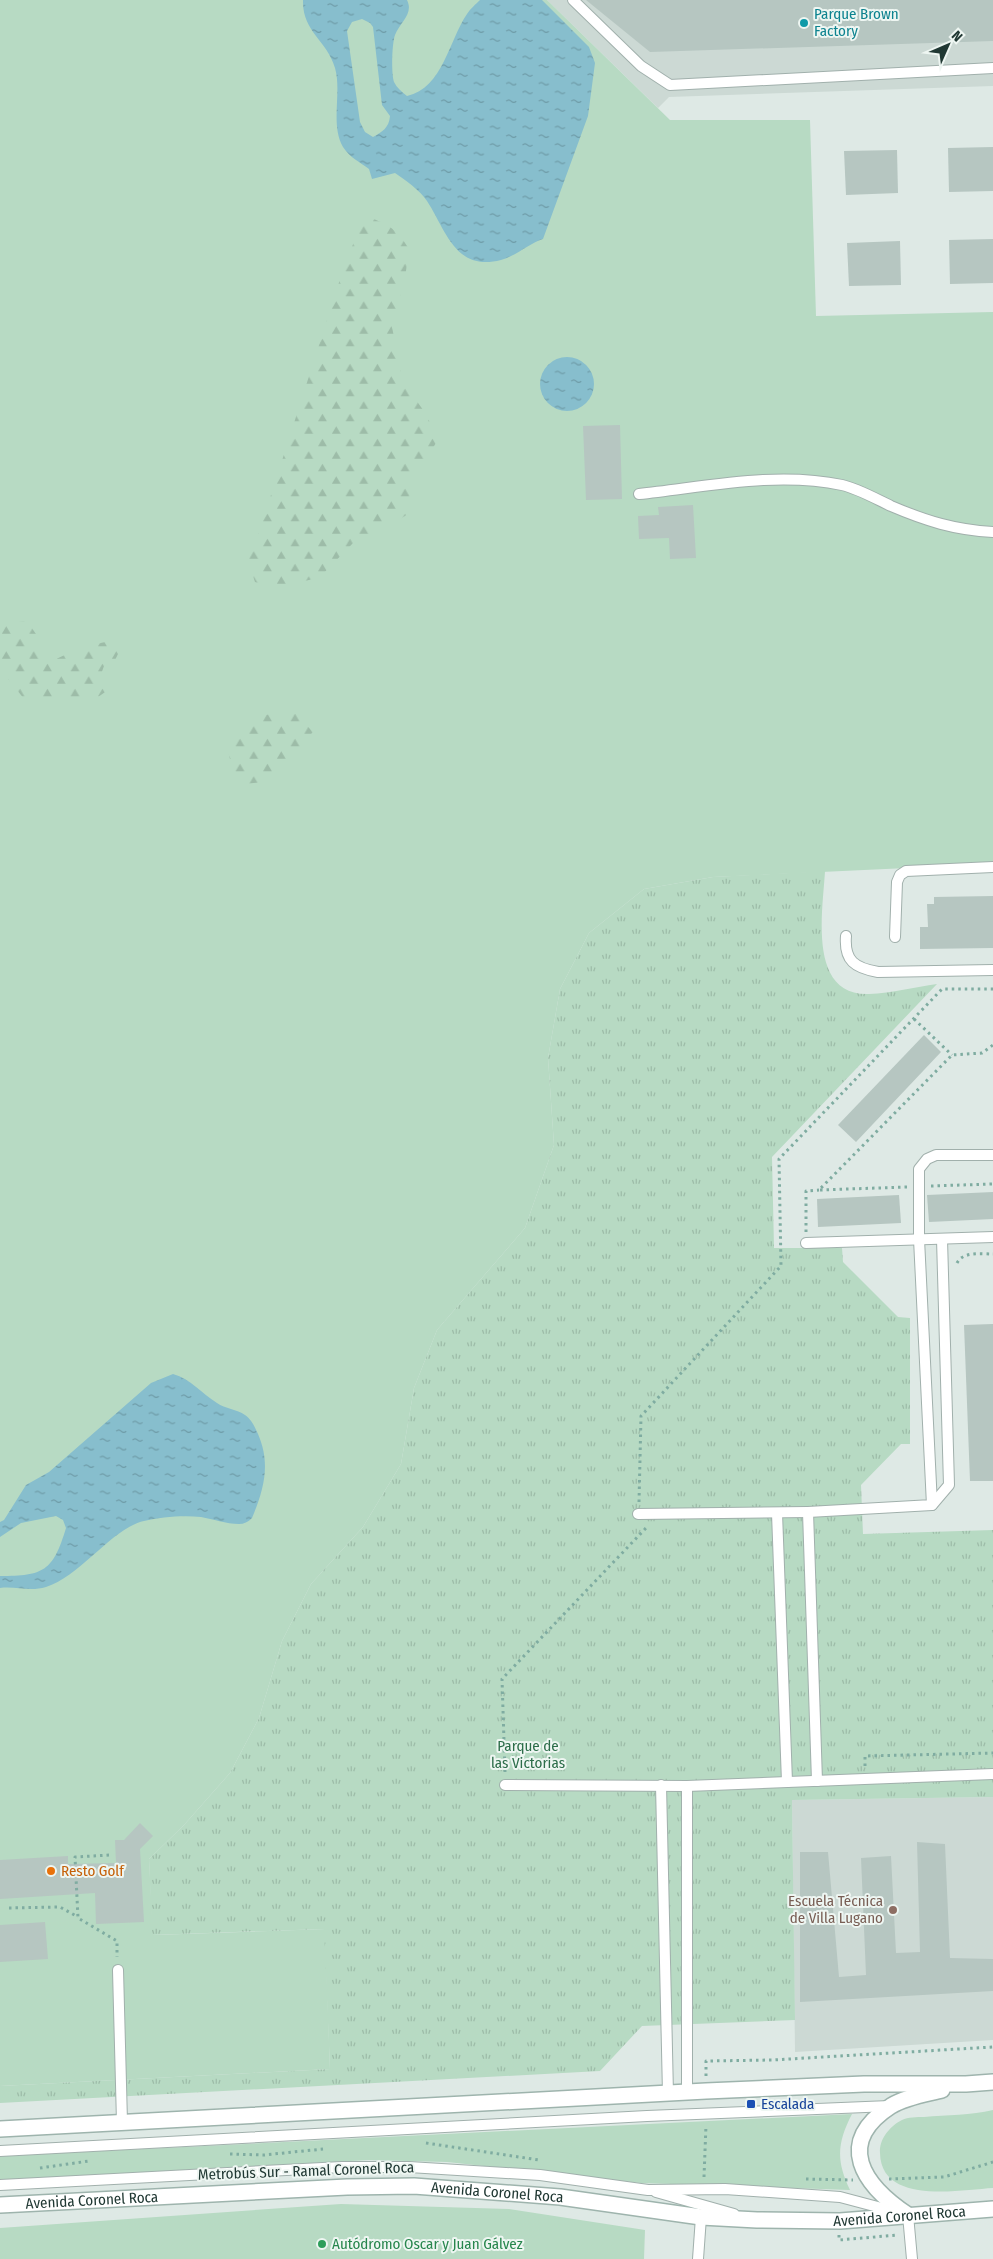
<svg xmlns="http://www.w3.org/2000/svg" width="993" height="2259" viewBox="0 0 993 2259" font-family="'Fira Sans Condensed',sans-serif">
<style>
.built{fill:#ccd9d4}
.green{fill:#b7dac3}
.forest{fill:url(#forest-firs)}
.park{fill:url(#park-tufts)}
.water{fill:url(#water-ripples);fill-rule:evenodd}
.building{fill:#b6c6c1}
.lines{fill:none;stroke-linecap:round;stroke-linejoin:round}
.lane-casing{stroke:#a1b0ac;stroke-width:12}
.secondary-casing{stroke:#9eb4ad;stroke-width:18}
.path{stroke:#7faca1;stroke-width:3;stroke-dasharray:2.5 4;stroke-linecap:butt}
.lane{stroke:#fff;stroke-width:10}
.secondary{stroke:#fff;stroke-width:15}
.culture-dot{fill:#0f9aa8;stroke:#eef6f2;stroke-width:2}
.food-dot{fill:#e8710a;stroke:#eef6f2;stroke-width:2}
.education-dot{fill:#8d6e63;stroke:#eef6f2;stroke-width:2}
.transit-dot{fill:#1a4fb4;stroke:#eef6f2;stroke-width:2}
.leisure-dot{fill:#2e9e5b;stroke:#eef6f2;stroke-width:2}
.labels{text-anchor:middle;stroke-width:4;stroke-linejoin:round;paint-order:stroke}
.culture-label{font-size:15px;fill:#0d838f;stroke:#eef6f2;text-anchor:start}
.park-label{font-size:15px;fill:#2c6d49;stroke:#eef6f2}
.food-label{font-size:15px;fill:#c56008;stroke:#eef6f2;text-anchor:start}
.education-label{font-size:15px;fill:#785e54;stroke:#eef6f2;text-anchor:end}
.transit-label{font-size:15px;fill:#164399;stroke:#eef6f2;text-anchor:start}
.street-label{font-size:15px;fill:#203833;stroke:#eef6f2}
.leisure-label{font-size:15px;fill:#27864d;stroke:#eef6f2;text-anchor:start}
</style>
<defs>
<pattern id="forest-firs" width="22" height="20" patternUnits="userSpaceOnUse" patternTransform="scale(1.25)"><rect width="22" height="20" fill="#b7dac3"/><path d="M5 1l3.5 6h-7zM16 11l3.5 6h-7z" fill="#9dbca8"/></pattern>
<pattern id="park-tufts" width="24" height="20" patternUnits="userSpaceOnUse" patternTransform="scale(1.25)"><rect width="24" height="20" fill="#b7dac3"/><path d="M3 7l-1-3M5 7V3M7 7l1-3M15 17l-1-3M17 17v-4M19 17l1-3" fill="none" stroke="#9dbca8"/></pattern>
<pattern id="water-ripples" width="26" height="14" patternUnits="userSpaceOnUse" patternTransform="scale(1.25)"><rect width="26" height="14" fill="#87becd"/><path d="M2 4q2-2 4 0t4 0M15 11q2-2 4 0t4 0" fill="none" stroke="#6e9ba7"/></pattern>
</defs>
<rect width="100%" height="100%" fill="#dee9e5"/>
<g class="built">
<polygon points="547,0 993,0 993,86 669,97 658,108"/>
<polygon points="993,1797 993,2040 795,2052 792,1800"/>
</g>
<g class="green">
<polygon points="0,0 547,0 670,120 810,120 816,316 993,312 993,864 713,877 644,889 589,933 560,989 548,1058 554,1145 525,1228 437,1330 414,1388 401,1464 363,1527 311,1584 282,1641 259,1718 230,1773 184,1825 149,1859 153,1935 325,1929 330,2069 0,2086"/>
<path d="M993,2110v78c-34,2 -112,17 -113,-35 -1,-14 10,-27 22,-33 6,-3 15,-3 22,-3 23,-2 47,-2 69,-7z"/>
<path d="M852,2114c-15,29 -16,47 -2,76l-209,-7 -194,-21 -78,-2 -369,20v-24z"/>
<polygon points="341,2204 509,2209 645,2230 644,2259 0,2259 0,2228"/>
</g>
<g class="forest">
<path d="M364,216c23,7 32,12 45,33l-4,29 -13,49 11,55 23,32 12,26 -27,41 -3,33 -34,22 -19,5 -35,36 -41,11 -24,-6 -7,-21 14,-38 81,-253z"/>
<polygon points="27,621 38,637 41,666 82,647 110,641 121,648 114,662 104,666 100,677 111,688 98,697 25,700 8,679 8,664 0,666 0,624"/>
<polygon points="292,710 313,732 307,738 295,757 271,781 236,785 225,738 255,717"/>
</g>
<path class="park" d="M825,871c-2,39 -18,125 44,123 23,-1 46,-7 68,-10l-165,173 2,91h68l1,14 55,55 12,1v126h-9l-40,41 2,49 130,-4v267l-201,3 3,220 -153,6 -42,45 -600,32v-17l330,-17 -6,-140 -172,6 -3,-76 35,-34 46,-52 29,-55 23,-77 29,-57 52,-57 38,-63 13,-76 23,-58 88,-102 29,-83 -6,-87 12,-69 29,-56 55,-44 69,-12z"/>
<g class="water">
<path d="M303,0h104c7,14 -7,22 -12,35 -3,8 -4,38 -1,47 3,6 8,10 13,14 36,-8 42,-56 60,-82 3,-5 9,-10 13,-14h62l47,47 6,16 -7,53 -45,123c-15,5 -27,17 -42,21 -46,12 -55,-30 -74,-59 -7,-11 -22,-21 -32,-28l-23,6 -3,-10c-9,-7 -19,-11 -26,-22 -13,-22 -1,-55 -8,-79 -8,-28 -33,-36 -32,-68zM362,19l8,4 3,4 9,78 8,11c-1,12 -8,16 -17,21l-8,-5 -5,-10 -13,-91 5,-9z"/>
<circle cx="567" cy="384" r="27"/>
<path d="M173,1374c18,5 28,19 44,29 8,6 20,6 28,12 6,4 10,12 13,19 13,30 6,55 -6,84 -4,4 -8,6 -13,6 -13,0 -26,-5 -38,-7 -18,-2 -40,0 -57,4 -32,7 -63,55 -98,66 -16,5 -30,-1 -46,1v-12c44,0 53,-5 66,-48l-3,-8 -7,-4 -35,7 -21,14v-15l4,-2 22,-35 23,-13 102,-89z"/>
</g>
<g class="building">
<polygon points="586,0 993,0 993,41 650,52"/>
<polygon points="993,147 993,191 949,192 948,148"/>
<polygon points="897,150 898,193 846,195 844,151"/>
<polygon points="993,239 993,283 950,284 949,240"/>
<polygon points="900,241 901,285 849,286 847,243"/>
<polygon points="620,425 622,499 586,500 583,426"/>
<polygon points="693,505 696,558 670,559 669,538 639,539 638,516 659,515 658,507"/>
<polygon points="993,896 993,948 920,949 920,927 928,927 927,904 934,904 934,897"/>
<polygon points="924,1035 941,1052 856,1142 838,1125"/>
<polygon points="993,1192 993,1219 929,1222 927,1195"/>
<polygon points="899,1195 901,1223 818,1227 817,1199"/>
<polygon points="993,1324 993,1481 970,1481 964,1325"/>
<polygon points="140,1823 153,1836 140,1849 144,1922 96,1924 95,1893 0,1899 0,1860 68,1856 68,1864 116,1863 115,1840 124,1840"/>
<polygon points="917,1842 945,1844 950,1958 993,1959 993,1991 800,2002 800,1852 828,1852 839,1977 866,1975 861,1858 891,1856 896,1953 920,1952"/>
<polygon points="45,1922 48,1959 0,1962 0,1925"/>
</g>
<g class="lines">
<g class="lane-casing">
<g id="lane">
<polyline points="573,0 641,66 670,85 993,68"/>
<path d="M639,494c66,-7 137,-23 203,-9 17,4 34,14 49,21 35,15 64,24 102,26"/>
<path d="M846,936c-2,25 9,32 32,36l115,-2"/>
<polyline points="895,937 897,882 900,875 906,871 993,867"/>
<polyline points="806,1243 993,1237"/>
<polyline points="932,1505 949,1485 942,1239"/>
<polyline points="777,1513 787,1782"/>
<polyline points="638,1514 808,1512"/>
<polyline points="817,1781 808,1512 932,1505 919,1239 919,1169 927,1159 936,1155 993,1155"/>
<polyline points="505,1785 687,1786 993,1774"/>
<polyline points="661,1785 668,2094"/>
<polyline points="687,1786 687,2093"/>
<polyline points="118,1970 122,2122"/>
<polyline points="0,2151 647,2116 890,2106"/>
<polyline points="0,2185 342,2167 409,2167 540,2175 648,2190 725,2189 840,2197 908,2215 912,2259"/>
<polyline points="656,2192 734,2214"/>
<polyline points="698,2259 701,2217"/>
</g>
</g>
<g class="secondary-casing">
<g id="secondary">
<polyline points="0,2129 706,2091 864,2084 966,2084 993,2082"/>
<path id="s1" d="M0,2205l347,-18 67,-1 146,11 141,20 56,3 83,1 153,-12"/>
<path d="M908,2215c-45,-30 -74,-72 -17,-109 15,-9 35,-12 51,-16"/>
</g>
</g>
<g class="path">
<polyline points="914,1019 952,1055"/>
<polyline points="931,1186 993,1184"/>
<polyline points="907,1187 819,1190 952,1055 982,1053 993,1045"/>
<polyline points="806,1232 806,1191 819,1190"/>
<path d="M957,1263c6,-12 25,-9 36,-9"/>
<polyline points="639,1502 641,1416 781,1266 779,1159 942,989 993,989"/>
<polyline points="865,1766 865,1756 993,1753"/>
<polyline points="505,1772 502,1679 646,1528"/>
<polyline points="109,1855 75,1857 78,1918 117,1941 117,1957"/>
<polyline points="9,1908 60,1907 78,1917"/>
<polyline points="706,2076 706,2061 772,2060 993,2047"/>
<polyline points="426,2143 539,2160"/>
<polyline points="230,2154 264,2155 323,2149"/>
<polyline points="40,2168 89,2161"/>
<polyline points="704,2177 706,2125"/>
<polyline points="806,2179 853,2180"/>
<polyline points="889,2179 944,2177 993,2162"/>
<polyline points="839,2235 839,2240 898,2235"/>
</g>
<use href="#lane" class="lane"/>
<use href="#secondary" class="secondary"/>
</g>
<circle class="culture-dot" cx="804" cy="23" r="5"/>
<circle class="food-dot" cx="51" cy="1871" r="5"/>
<circle class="education-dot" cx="893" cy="1910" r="5"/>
<rect class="transit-dot" x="746" y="2099" width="10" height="10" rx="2.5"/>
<circle class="leisure-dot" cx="322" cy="2244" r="5"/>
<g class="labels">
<g class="culture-label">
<text x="814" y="19">Parque Brown<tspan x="814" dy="17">Factory</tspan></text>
</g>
<g class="park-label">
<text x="528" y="1751">Parque de<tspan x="528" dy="17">las Victorias</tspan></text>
</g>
<g class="food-label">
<text x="61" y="1876">Resto Golf</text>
</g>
<g class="education-label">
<text x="883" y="1906">Escuela Técnica<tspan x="883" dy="17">de Villa Lugano</tspan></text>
</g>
<g class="transit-label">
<text x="761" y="2109">Escalada</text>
</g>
<g class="street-label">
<text transform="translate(306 2171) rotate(-2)" y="5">Metrobús Sur - Ramal Coronel Roca</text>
<text dy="5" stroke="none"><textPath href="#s1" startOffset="498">Avenida Coronel Roca</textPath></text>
<text dy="5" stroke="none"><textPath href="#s1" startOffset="92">Avenida Coronel Roca</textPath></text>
<text dy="5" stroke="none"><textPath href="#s1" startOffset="902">Avenida Coronel Roca</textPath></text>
</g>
<g class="leisure-label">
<text x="332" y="2249">Autódromo Oscar y Juan Gálvez</text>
</g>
</g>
<g transform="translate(948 45) rotate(45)" stroke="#eef6f2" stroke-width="4" paint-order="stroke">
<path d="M0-4L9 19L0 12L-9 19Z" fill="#203833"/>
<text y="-8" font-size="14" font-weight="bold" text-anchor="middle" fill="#203833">N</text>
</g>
</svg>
